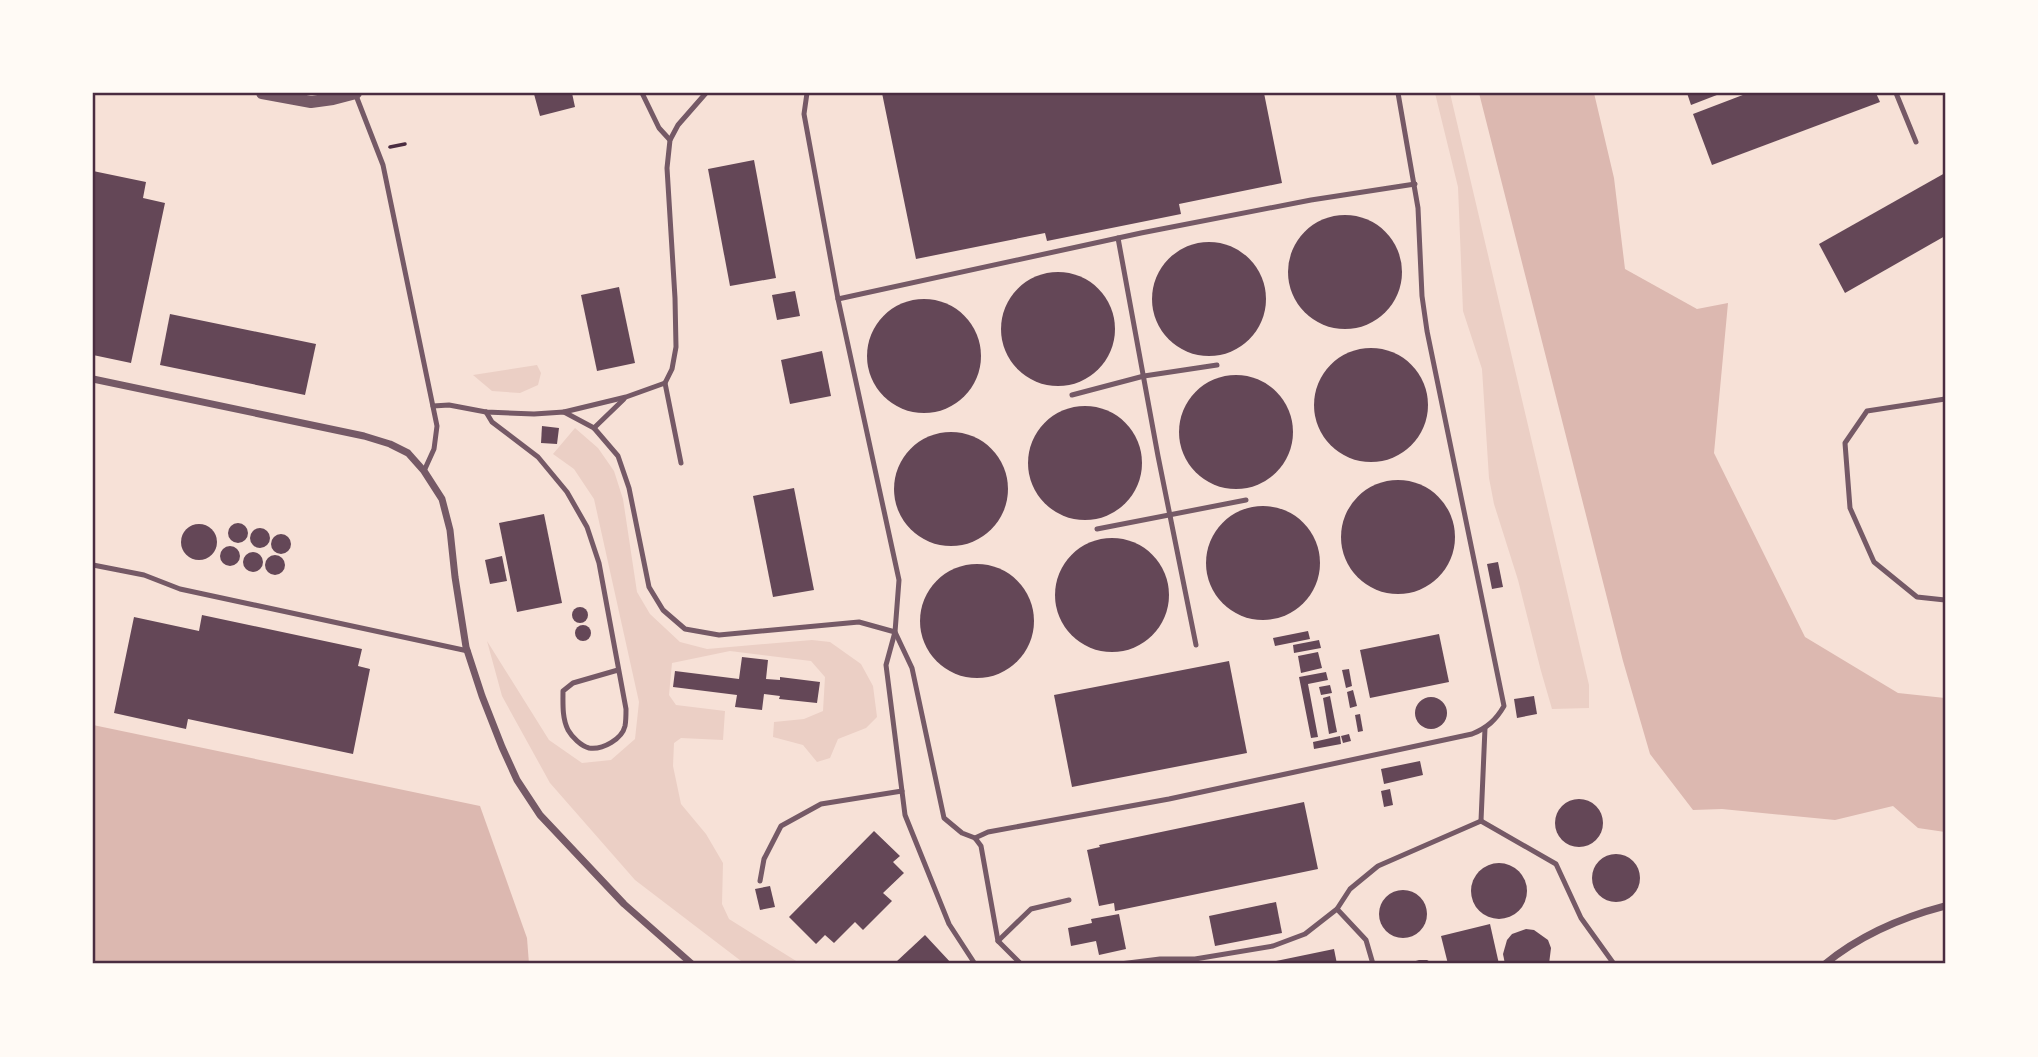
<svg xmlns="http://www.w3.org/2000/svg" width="2038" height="1057" viewBox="0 0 2038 1057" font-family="'Libre Baskerville',serif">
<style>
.green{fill:#ebcfc5}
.water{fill:#dcb8b0}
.building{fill:#644757}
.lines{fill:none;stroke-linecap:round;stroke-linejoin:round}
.path{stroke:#4a2c40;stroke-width:3.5}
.service{stroke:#755966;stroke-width:5}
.minor{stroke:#755966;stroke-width:7}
.tertiary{stroke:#755966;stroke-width:12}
.neatline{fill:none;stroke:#4a2c40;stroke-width:2.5}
</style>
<rect width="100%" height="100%" fill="#f7e1d7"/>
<g class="green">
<polygon points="1435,93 1450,93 1589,685 1589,708 1552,709 1541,671 1518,580 1494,504 1489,478 1482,369 1463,311 1458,187"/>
<polygon points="537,365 541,373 538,385 520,393 492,391 473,375"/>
<polygon points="575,428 598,448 614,471 623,499 637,592 650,614 680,642 707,649 812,640 830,642 861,664 873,686 877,717 866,728 838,739 830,758 817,762 803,745 773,737 774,722 804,719 823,711 825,677 811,661 730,651 672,663 669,695 676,705 725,711 723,740 681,738 674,743 673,766 681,804 706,834 723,863 722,904 729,919 801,964 745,964 635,880 550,783 502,696 487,641 549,740 582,763 611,760 635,739 639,702 594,499 574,469 553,454"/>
</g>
<g class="water">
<polygon points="1479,93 1594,93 1614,178 1625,269 1697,309 1728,303 1714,453 1805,637 1898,693 1945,698 1945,832 1918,828 1893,806 1835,820 1722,809 1693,810 1650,754 1623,661"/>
<polygon points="93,725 480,806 527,938 529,964 93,964"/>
</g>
<g class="building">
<polygon points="539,93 572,93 575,107 540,116 534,94"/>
<polygon points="882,93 1264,93 1282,183 1179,204 1181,214 1047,241 1045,233 916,259"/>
<polygon points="1687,93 1722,93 1691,105"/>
<polygon points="1748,93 1876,93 1880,102 1712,165 1693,114"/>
<polygon points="754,160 776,278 730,286 708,169"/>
<polygon points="93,171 146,182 143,198 165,203 131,363 93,355"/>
<polygon points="1945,173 1945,236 1845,293 1819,244"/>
<circle cx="1345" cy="272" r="57"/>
<circle cx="1209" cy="299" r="57"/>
<circle cx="1058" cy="329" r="57"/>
<polygon points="619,287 635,363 597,371 581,295"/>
<polygon points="795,291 800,316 777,320 772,295"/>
<circle cx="924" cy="356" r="57"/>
<polygon points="170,314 316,344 305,395 160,365"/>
<circle cx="1371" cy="405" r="57"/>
<polygon points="822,351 831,396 790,404 781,360"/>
<circle cx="1236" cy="432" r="57"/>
<circle cx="1085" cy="463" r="57"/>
<polygon points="542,426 559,428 557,444 541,443"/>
<circle cx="951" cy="489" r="57"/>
<circle cx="1398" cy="537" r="57"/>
<polygon points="794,488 814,590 773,597 753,496"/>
<circle cx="1263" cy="563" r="57"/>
<polygon points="544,514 562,603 517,612 499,523"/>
<circle cx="238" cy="533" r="10"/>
<circle cx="199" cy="542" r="18"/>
<circle cx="260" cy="538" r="10"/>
<circle cx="281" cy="544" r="10"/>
<circle cx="1112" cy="595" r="57"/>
<circle cx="230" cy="556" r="10"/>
<circle cx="253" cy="562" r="10"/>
<circle cx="275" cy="565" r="10"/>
<polygon points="502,556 507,581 490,584 485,560"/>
<polygon points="1498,562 1503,587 1492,589 1487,564"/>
<circle cx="977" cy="621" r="57"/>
<circle cx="580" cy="615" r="8"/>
<polygon points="202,615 362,649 358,666 370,669 353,754 188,719 186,729 114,713 134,617 199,631"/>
<circle cx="583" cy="633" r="8"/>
<polygon points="1308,631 1310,639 1275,646 1273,638"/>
<polygon points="1439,634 1449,682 1370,698 1360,650"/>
<polygon points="1319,640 1321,648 1294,653 1293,645"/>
<polygon points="1318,652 1322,668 1301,673 1298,656"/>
<polygon points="742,657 768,660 766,679 780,680 780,677 820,682 817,703 779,699 780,696 764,694 762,710 735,707 737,695 673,687 675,671 739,679"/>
<polygon points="1229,661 1247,753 1072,787 1054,695"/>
<polygon points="1349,669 1352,686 1346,688 1342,670"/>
<polygon points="1326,672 1328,680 1308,684 1318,737 1311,738 1299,677"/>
<polygon points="1330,685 1332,693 1321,695 1319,687"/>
<polygon points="1353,690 1357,706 1350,708 1347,692"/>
<polygon points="1330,696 1337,732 1329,734 1323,698"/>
<polygon points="1534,696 1537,714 1517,718 1514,699"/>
<circle cx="1431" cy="713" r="16"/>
<polygon points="1360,714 1363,731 1358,732 1355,715"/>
<polygon points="1349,734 1351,741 1343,743 1341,736"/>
<polygon points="1340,736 1341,744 1314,749 1313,742"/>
<polygon points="1420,761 1423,775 1384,784 1381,769"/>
<polygon points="1390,789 1393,805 1384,807 1381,791"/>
<circle cx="1579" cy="823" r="24"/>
<polygon points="1304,802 1318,869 1115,911 1114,903 1099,906 1087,850 1100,847 1099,845"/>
<polygon points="874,831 900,856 893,862 904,873 883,893 892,901 863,930 855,922 834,943 825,935 816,944 789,917"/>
<circle cx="1616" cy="878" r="24"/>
<circle cx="1499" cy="891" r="28"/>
<polygon points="770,886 775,907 760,910 755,889"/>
<circle cx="1403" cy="914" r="24"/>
<polygon points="1276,902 1282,933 1215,946 1209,916"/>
<polygon points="1119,914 1126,949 1099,955 1096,941 1071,946 1068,928 1092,923 1091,919"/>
<polygon points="1490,924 1499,964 1448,964 1441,936"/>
<polygon points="1526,929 1534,930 1548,940 1551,948 1549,964 1505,964 1503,954 1507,940 1512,934"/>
<polygon points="925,935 952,964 898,964 896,962"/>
<polygon points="1334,949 1337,964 1267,964 1267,963"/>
<polygon points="1419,960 1427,960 1434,964 1406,964"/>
</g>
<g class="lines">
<polyline class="path" points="390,147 405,144"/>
<g class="service">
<polyline points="355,93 383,165 437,426 434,449 424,471"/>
<polyline points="642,93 659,128 670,140"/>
<polyline points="807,93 804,114 838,299 899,580 895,632 886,665 905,815 949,924 975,964"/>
<polyline points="1896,93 1916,142"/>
<polyline points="1118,238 1158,456 1196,645"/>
<polyline points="838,299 1141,233 1311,200 1415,184"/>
<polyline points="665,383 681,463"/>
<polyline points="1072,395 1144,376 1217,365"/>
<polyline points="1945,399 1867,411 1845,443 1850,508 1874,562 1917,597 1945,600"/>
<polyline points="433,406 449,405 486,412 534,414 564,412 594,428 618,456 629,488 649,587 663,610 685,629 719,635 859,622 895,632 912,668 944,818 962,833 975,838 981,846 998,941 1021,964"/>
<path d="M486,412l6,10 46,35 29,35 20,35 12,36 27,146c0,5 0,12 -1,17 -3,13 -22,24 -36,22 -8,-2 -17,-11 -21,-18 -6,-12 -5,-26 -5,-39l10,-8 45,-13"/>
<polyline points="564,412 626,397 665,383 672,369 676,347 675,298 667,168 670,140 678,125 706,93"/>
<polyline points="594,428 624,399"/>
<polyline points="1097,529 1246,500"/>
<polyline points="93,565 144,575 180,589 468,651"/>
<polyline points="1481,821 1485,728"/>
<path d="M975,838l13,-6 181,-33 303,-65c15,-6 24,-14 32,-28l-77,-375 -5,-35 -4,-88 -20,-115"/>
<polyline points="760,881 764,859 781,826 821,804 902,791"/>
<polyline points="1337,909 1366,940 1373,964"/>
<polyline points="998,941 1031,909 1069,900"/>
<polyline points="1120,964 1160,959 1195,959 1273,946 1305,934 1337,909 1350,889 1378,866 1481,821 1556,864 1581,918 1614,964"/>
</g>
<g class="minor">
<polyline points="93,379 364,436 390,444 408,453 424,471 442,499 450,530 455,577 466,647 482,696 502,747 517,780 540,815 624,904 692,964"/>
<path d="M1825,964c34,-28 78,-47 120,-58"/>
</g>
<polyline class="tertiary" points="262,93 311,102 333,99 356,93"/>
</g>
<rect width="2038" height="1057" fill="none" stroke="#fffaf5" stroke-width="189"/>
<rect x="94" y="94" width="1850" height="868" class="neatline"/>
</svg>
